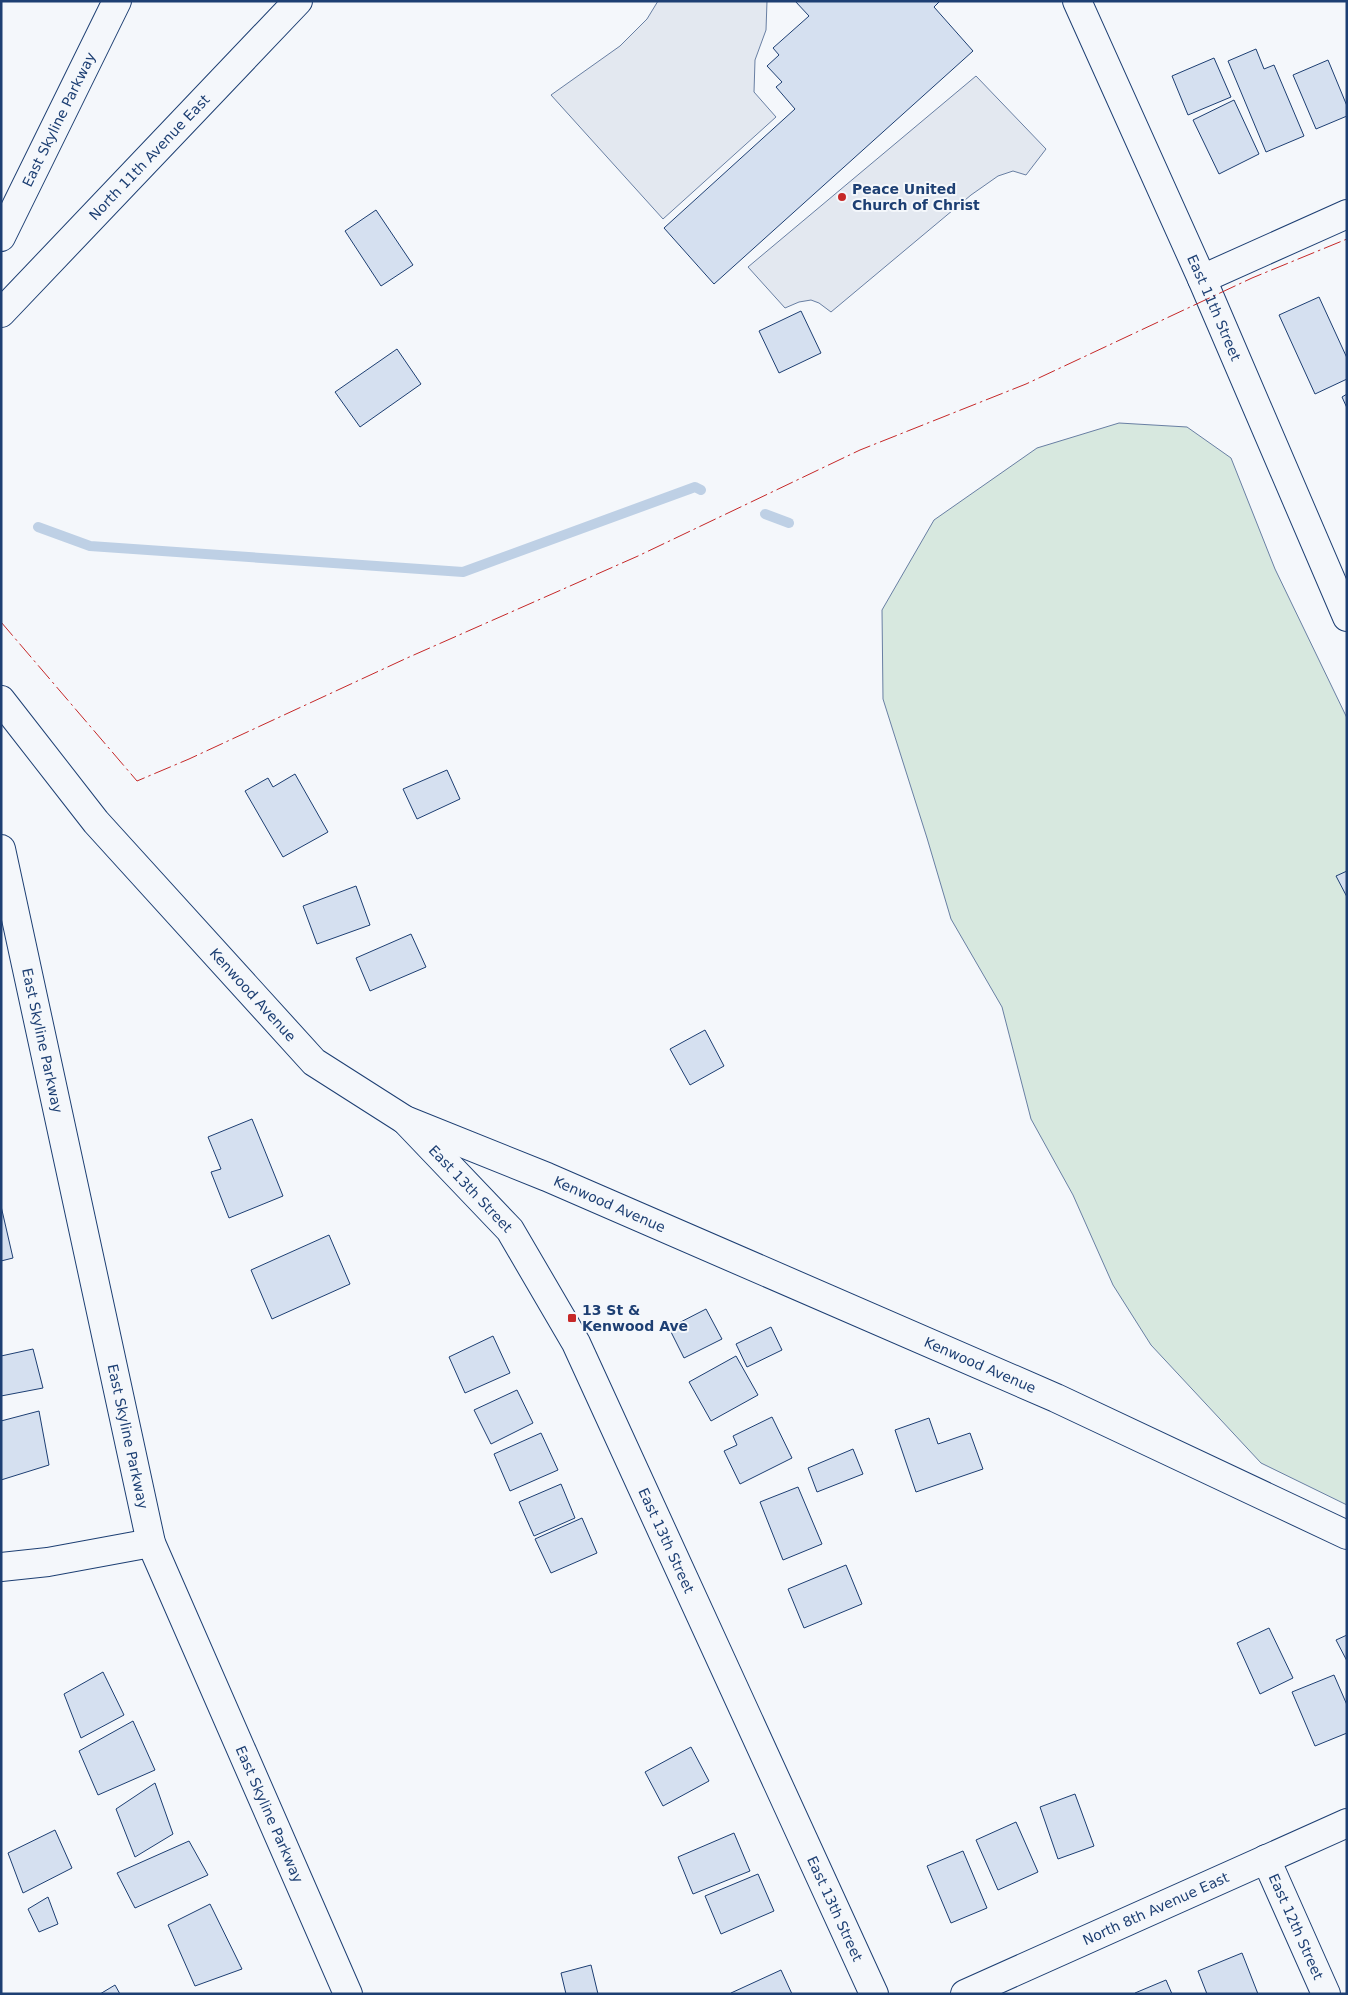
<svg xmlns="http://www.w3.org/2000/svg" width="1348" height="1995" viewBox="0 0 1348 1995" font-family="'DejaVu Sans',sans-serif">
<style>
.green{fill:#d7e8df;stroke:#687fa3}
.parking{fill:#e3e8f0;stroke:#687fa3}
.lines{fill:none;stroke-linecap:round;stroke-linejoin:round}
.stream{stroke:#bed0e5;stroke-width:10}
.building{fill:#d5e0f0;stroke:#1d3f73}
.minor-casing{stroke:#1d3f73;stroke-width:30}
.tertiary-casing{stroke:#1d3f73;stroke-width:30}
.minor{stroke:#f4f7fb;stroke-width:28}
.tertiary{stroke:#f4f7fb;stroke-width:28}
.power{stroke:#c62828;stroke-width:1;stroke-dasharray:18 4 2.5 4;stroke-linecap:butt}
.poi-dot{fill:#c62828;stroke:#f4f7fb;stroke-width:2}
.labels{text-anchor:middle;stroke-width:4;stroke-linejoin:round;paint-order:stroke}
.street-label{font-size:14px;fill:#1d3f73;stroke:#f4f7fb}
.poi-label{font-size:14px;font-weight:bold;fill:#1d3f73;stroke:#f4f7fb;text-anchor:start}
</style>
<rect width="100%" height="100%" fill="#f4f7fb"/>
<polygon class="green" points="1119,423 1187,427 1231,458 1275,569 1347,718 1347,1505 1261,1463 1151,1345 1113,1285 1073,1195 1031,1119 1002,1007 951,919 927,838 883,699 882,610 934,520 1037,448"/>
<g class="parking">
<polygon points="658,1 767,1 766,30 755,60 754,92 776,117 663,219 551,95 620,46 647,19"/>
<polygon points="976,76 1046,149 1026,175 1013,171 998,176 971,195 831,312 819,303 811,300 799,302 785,308 748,267"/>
</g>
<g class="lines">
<g class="stream">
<polyline points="765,514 789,523"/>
<polyline points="38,527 90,546 463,572 695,487 701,490"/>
</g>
</g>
<g class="building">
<polygon points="795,1 940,1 934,7 973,51 714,284 664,228 795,109 776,87 782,82 767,66 779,55 773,48 809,16"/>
<polygon points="1256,49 1264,69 1274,65 1304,136 1266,152 1228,61"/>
<polygon points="1214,58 1231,97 1188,115 1172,76"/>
<polygon points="1328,60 1347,106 1347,116 1316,129 1293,75"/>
<polygon points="1234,100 1259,154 1219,174 1193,120"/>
<polygon points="376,210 413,265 381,286 345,231"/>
<polygon points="1319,297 1347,358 1347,379 1315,394 1279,315"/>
<polygon points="801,311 821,353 779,373 759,331"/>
<polygon points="397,349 421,384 360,427 335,392"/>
<polygon points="1347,394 1347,408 1342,397"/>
<polygon points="447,770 460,799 417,819 403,789"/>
<polygon points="295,774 328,832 283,857 245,791 268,778 273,787"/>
<polygon points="1347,871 1347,897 1336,876"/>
<polygon points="356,886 370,925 317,944 303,906"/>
<polygon points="411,934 426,967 370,991 356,958"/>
<polygon points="705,1030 724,1066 690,1085 670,1049"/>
<polygon points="252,1119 283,1196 229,1218 211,1172 221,1169 208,1137"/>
<polygon points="1,1206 13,1258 1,1261"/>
<polygon points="329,1235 350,1284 272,1319 251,1270"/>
<polygon points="706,1309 722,1339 684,1358 669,1328"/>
<polygon points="771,1327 782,1350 747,1367 736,1344"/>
<polygon points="493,1336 510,1373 465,1393 449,1357"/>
<polygon points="33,1349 43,1388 1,1396 1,1356"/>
<polygon points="736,1356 758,1395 711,1421 689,1382"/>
<polygon points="517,1390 533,1423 491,1444 474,1410"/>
<polygon points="39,1411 49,1465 1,1480 1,1421"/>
<polygon points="772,1417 792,1458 740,1484 724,1451 737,1445 733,1436"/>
<polygon points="929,1418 938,1444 970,1433 983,1469 916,1492 895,1430"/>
<polygon points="541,1433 558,1470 510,1491 494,1454"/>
<polygon points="853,1449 863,1474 817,1492 808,1468"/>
<polygon points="561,1484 575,1518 534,1536 519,1502"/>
<polygon points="798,1487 822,1544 783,1560 760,1502"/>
<polygon points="582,1518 597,1553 551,1573 535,1539"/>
<polygon points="846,1565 862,1604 804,1628 788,1589"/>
<polygon points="1269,1628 1293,1678 1260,1694 1237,1643"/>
<polygon points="1347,1635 1347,1661 1336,1640"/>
<polygon points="103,1672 124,1715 81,1738 64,1694"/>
<polygon points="1334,1675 1347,1705 1347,1733 1315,1746 1292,1692"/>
<polygon points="133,1721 155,1770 98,1795 79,1751"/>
<polygon points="691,1747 709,1781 663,1806 645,1772"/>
<polygon points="155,1783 173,1834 135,1857 116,1809"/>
<polygon points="1075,1794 1094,1846 1058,1859 1040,1807"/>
<polygon points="1016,1822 1038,1872 998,1890 976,1840"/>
<polygon points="55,1830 72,1868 23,1893 8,1853"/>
<polygon points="734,1833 750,1871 693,1894 678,1857"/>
<polygon points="189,1841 208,1875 135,1908 117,1873"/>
<polygon points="963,1851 987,1908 951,1923 927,1866"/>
<polygon points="758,1874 774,1911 721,1934 705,1896"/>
<polygon points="48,1897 58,1924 39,1932 28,1909"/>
<polygon points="210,1904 242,1969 195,1986 168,1925"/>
<polygon points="1242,1953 1258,1994 1207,1994 1198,1971"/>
<polygon points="591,1965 598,1994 566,1994 561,1973"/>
<polygon points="781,1970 792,1994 731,1994 731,1993"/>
<polygon points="1166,1980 1172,1994 1135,1994 1135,1993"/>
<polygon points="115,1985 120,1994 100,1994"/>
</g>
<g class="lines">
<g class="minor-casing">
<g id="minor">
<path id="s1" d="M1077,1l125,278 145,338"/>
<polyline points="1202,279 1347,214"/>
<path id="s2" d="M1,313l297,-312"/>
<path id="s3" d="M405,1120l105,110 66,113 298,651"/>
<polyline points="1,1567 48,1562 151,1543"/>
<path id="s4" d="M1266,1859l60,135"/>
<path id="s5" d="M965,1994l382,-171"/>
</g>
</g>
<g class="tertiary-casing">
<g id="tertiary">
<path id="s6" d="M1,237l116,-236"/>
<path id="s7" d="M1,700l95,122 218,240 91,58 142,57 509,221 291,137"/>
<path id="s8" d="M1,849l150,694 197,451"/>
</g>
</g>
<use href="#minor" class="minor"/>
<use href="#tertiary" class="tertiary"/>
<polyline class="power" points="1,622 137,781 189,759 407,658 638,556 860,450 1026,384 1252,278 1347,239"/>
</g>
<g class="poi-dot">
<circle cx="842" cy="197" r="5"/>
<rect x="567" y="1313" width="10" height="10" rx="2.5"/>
</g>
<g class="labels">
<g class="street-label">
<text dy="5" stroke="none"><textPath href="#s6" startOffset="131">East Skyline Parkway</textPath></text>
<text dy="5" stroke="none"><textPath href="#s2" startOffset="215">North 11th Avenue East</textPath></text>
<text dy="5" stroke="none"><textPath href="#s1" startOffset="336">East 11th Street</textPath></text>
<text dy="5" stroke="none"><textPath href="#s7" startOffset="388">Kenwood Avenue</textPath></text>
<text dy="5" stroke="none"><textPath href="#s8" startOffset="196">East Skyline Parkway</textPath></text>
<text dy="5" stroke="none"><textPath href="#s3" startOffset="95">East 13th Street</textPath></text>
<text dy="5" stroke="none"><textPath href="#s7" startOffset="808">Kenwood Avenue</textPath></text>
<text dy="5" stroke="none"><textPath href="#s7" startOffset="1212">Kenwood Avenue</textPath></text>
<text dy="5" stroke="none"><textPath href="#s8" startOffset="601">East Skyline Parkway</textPath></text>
<text dy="5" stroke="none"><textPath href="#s3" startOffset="500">East 13th Street</textPath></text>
<text dy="5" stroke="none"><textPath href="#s8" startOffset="1006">East Skyline Parkway</textPath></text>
<text dy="5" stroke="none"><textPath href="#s3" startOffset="905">East 13th Street</textPath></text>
<text dy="5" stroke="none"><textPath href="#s5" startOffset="209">North 8th Avenue East</textPath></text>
<text dy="5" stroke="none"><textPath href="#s4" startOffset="74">East 12th Street</textPath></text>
</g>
<g class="poi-label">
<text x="852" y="194">Peace United<tspan x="852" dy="16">Church of Christ</tspan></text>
<text x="582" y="1315">13 St &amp;<tspan x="582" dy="16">Kenwood Ave</tspan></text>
</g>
</g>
<rect width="1348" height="1995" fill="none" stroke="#1d3f73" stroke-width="5"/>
</svg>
